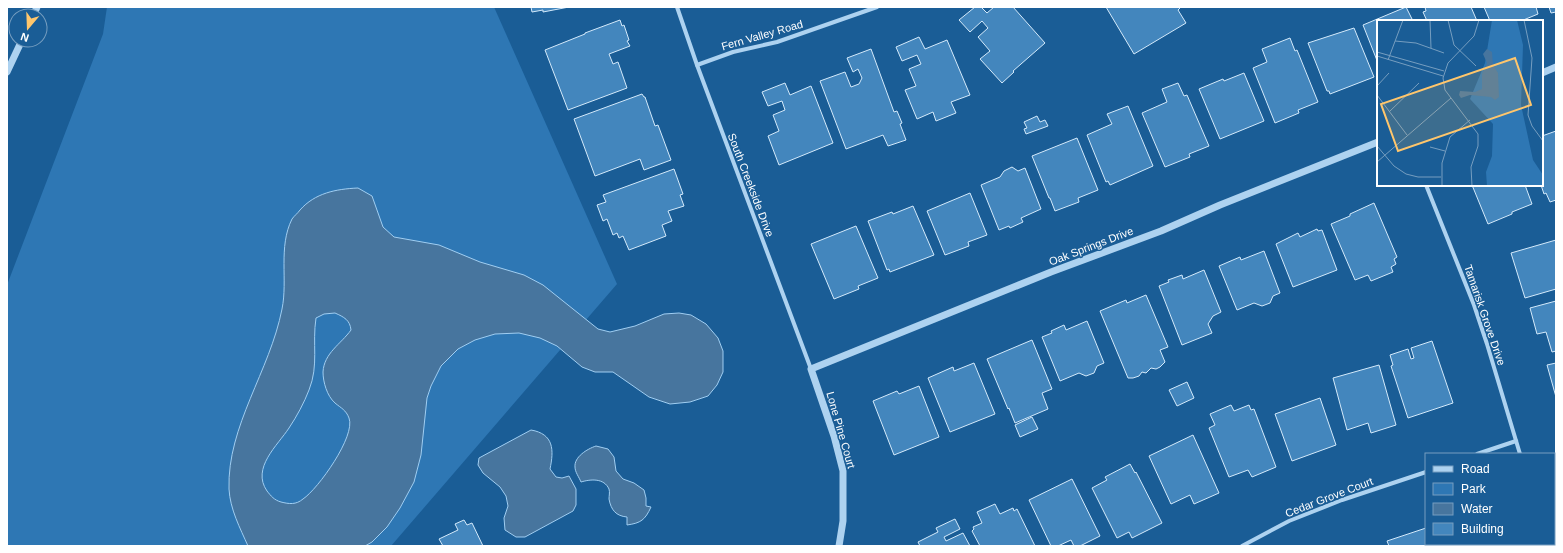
<svg xmlns="http://www.w3.org/2000/svg" width="1563" height="553" viewBox="0 0 1563 553" font-family="Arial,sans-serif">
<style>
.green{fill:#2e77b4}
.water{fill:#47759e;stroke:#a0cef2;fill-rule:evenodd}
.building{fill:#4386bd;stroke:#d4eafb}
.lines{fill:none;stroke-linecap:round;stroke-linejoin:round}
.minor{stroke:#add2f0;stroke-width:4}
.tertiary{stroke:#add2f0;stroke-width:7}
.labels{text-anchor:middle;stroke-width:3;stroke-linejoin:round;paint-order:stroke}
.street-label{font-size:11px;fill:#fff;stroke:#1a5d96}
.inset-road{fill:none;stroke:#769ec0;stroke-width:1}
.view{fill:#ffc66c;fill-opacity:0.15;stroke:#ffc66c;stroke-width:2}
.inset-edge{fill:none;stroke:#fff;stroke-width:2}
</style>
<rect width="100%" height="100%" fill="#1a5d96"/>
<polygon class="green" points="107,7 494,7 617,284 391,546 7,546 7,285 103,34"/>
<g class="water">
<path d="M358,188l14,8 11,31 11,10 45,8 41,17 44,13 19,10 55,44 12,3 25,-6 29,-12 15,-1 12,2 15,9 12,14 5,13v21l-6,13 -9,11 -18,6 -20,2 -21,-7 -36,-25h-18l-13,-5 -25,-21 -17,-8 -21,-5 -24,1 -20,6 -17,9 -17,17 -10,20 -4,12 -6,57 -7,27 -14,26 -13,19 -15,15 -7,4h-117c-8,-18 -18,-37 -19,-57 -2,-63 41,-118 53,-180 6,-29 -4,-62 10,-90 2,-3 6,-6 8,-9 15,-17 36,-21 58,-22zM335,313c9,4 15,7 16,17 -10,14 -27,23 -28,42 0,10 4,24 12,31 6,5 11,7 14,15 7,18 -31,71 -46,81 -7,6 -14,5 -22,3 -7,-2 -10,-6 -14,-11 -16,-23 11,-46 22,-63 8,-12 15,-25 20,-38 10,-25 3,-46 7,-72l8,-4z"/>
<path d="M531,430c23,4 23,20 19,39l6,8 6,1 7,-2 7,13v16l-3,6 -48,26h-9l-11,-7 -1,-12 4,-12 -2,-10 -6,-9 -17,-14 -5,-8 1,-7z"/>
<path d="M596,446l12,3 6,8 2,14 7,8 11,4 10,7 2,8v8l5,1c-6,13 -10,16 -24,18v-8c-11,-1 -16,-7 -18,-18 0,-3 1,-7 0,-10 -5,-11 -18,-10 -28,-7 -2,-5 -6,-10 -6,-15 -1,-10 12,-18 21,-21z"/>
</g>
<g class="building">
<polygon points="531,7 569,7 543,12 543,10 532,12"/>
<polygon points="975,7 981,7 987,13 994,7 1013,7 1045,43 1013,71 1014,72 1002,83 980,59 990,51 978,37 988,28 982,21 970,32 959,20"/>
<polygon points="1106,7 1179,7 1180,8 1178,10 1186,23 1134,54"/>
<polygon points="1406,7 1413,21 1378,21 1378,63 1363,25"/>
<polygon points="1425,7 1471,7 1477,21 1427,21 1423,12 1426,11"/>
<polygon points="1484,7 1536,7 1538,14 1521,21 1490,21"/>
<polygon points="1549,7 1556,7 1556,12 1551,13"/>
<polygon points="620,20 622,26 624,25 629,40 627,41 630,46 609,54 613,64 618,62 627,88 568,110 545,50 585,34 585,33"/>
<polygon points="1354,28 1374,77 1330,94 1329,91 1327,91 1308,43"/>
<polygon points="919,37 925,49 947,40 970,95 951,102 956,113 936,121 933,112 917,119 905,90 916,86 909,69 921,64 917,55 902,61 896,47"/>
<polygon points="1290,38 1295,51 1297,50 1318,102 1298,110 1299,113 1275,123 1253,68 1267,62 1262,49"/>
<polygon points="871,49 894,112 897,111 902,123 900,124 906,140 888,146 883,135 846,149 820,81 845,72 851,87 859,84 862,78 858,69 853,72 847,58"/>
<polygon points="1244,73 1264,121 1220,139 1199,89 1223,79 1224,81"/>
<polygon points="785,83 790,95 811,86 833,143 779,165 768,136 779,131 773,115 785,110 782,101 768,106 762,92"/>
<polygon points="1178,83 1184,96 1187,95 1209,146 1189,154 1190,157 1165,167 1142,113 1167,102 1162,89"/>
<polygon points="642,94 644,97 645,97 655,126 658,125 671,160 644,170 640,159 595,176 574,119"/>
<polygon points="1128,106 1153,166 1110,185 1108,181 1106,182 1087,135 1112,124 1107,114"/>
<polygon points="1037,116 1040,122 1045,120 1048,126 1026,134 1024,129 1027,128 1024,122"/>
<polygon points="1556,131 1556,200 1550,202 1546,193 1544,194 1541,185 1542,185 1542,136"/>
<polygon points="1077,138 1098,190 1078,198 1079,202 1055,211 1050,198 1049,198 1032,156"/>
<polygon points="1012,167 1018,171 1025,168 1041,209 1021,218 1023,222 1010,228 1009,226 999,230 981,185 1000,177 1004,171"/>
<polygon points="674,169 683,194 680,195 684,206 668,211 672,221 662,225 666,236 629,250 623,236 619,238 617,233 613,235 607,219 603,221 597,205 606,202 603,195"/>
<polygon points="1472,185 1525,185 1532,204 1512,212 1512,214 1488,224"/>
<polygon points="970,193 987,235 968,242 969,246 945,255 927,211"/>
<polygon points="1374,203 1397,257 1394,259 1396,264 1391,267 1393,272 1371,281 1368,275 1355,280 1331,224 1350,216 1350,214"/>
<polygon points="913,206 934,255 890,272 889,269 887,270 868,221 892,212 893,214"/>
<polygon points="856,226 878,278 858,286 859,289 834,299 811,244"/>
<polygon points="1317,229 1318,231 1322,230 1337,270 1293,287 1276,244 1298,233 1300,237"/>
<polygon points="1556,240 1556,289 1525,298 1511,253"/>
<polygon points="1264,251 1280,293 1273,296 1270,303 1262,306 1254,303 1237,310 1219,266 1240,257 1241,260"/>
<polygon points="1204,270 1221,312 1213,316 1208,324 1212,333 1182,345 1159,286 1169,282 1168,280 1182,275 1183,279"/>
<polygon points="1146,295 1168,347 1160,350 1165,362 1160,367 1156,369 1151,368 1146,373 1142,372 1139,376 1133,378 1128,378 1100,311 1126,300 1127,303"/>
<polygon points="1556,301 1556,351 1552,352 1546,332 1537,334 1530,308"/>
<polygon points="1087,321 1104,363 1097,366 1094,373 1086,376 1079,373 1060,381 1042,337 1052,333 1051,331 1064,325 1066,330"/>
<polygon points="1032,340 1052,389 1042,393 1048,409 1015,423 1009,408 1008,409 987,359"/>
<polygon points="1432,341 1453,403 1408,418 1391,366 1393,365 1390,355 1408,349 1411,359 1414,358 1411,348"/>
<polygon points="974,363 995,414 950,432 928,378 953,367 954,371"/>
<polygon points="1556,363 1556,397 1547,365"/>
<polygon points="1379,365 1396,425 1371,433 1368,423 1347,430 1333,378"/>
<polygon points="1187,382 1194,398 1177,406 1169,390"/>
<polygon points="919,386 939,437 894,455 873,401 897,391 899,394"/>
<polygon points="1320,398 1336,445 1292,461 1275,414"/>
<polygon points="1231,405 1234,411 1249,405 1251,410 1254,409 1276,467 1252,477 1248,470 1229,477 1209,428 1215,425 1210,414"/>
<polygon points="1032,417 1038,429 1020,437 1015,425"/>
<polygon points="1193,435 1219,493 1194,504 1190,495 1171,504 1149,456"/>
<polygon points="1130,464 1135,473 1136,472 1162,523 1132,538 1129,532 1117,538 1092,488 1107,480 1105,477"/>
<polygon points="1072,479 1100,536 1080,546 1074,546 1071,540 1058,546 1051,546 1029,500"/>
<polygon points="995,504 1000,514 1013,508 1014,511 1017,509 1035,546 980,546 972,531 974,529 973,527 982,523 977,512"/>
<polygon points="955,519 960,529 944,537 946,541 963,533 970,546 920,546 918,542 938,532 936,528"/>
<polygon points="464,520 467,525 472,523 483,546 443,546 439,539 458,530 455,524"/>
<polygon points="1426,528 1426,544 1439,544 1440,546 1389,546 1387,541"/>
<rect x="1448" y="544" width="51" height="2"/>
</g>
<g class="lines">
<g class="minor">
<polyline points="677,7 697,65 811,369"/>
<polyline points="697,65 733,52 777,42 877,7"/>
<polyline points="1426,185 1474,305 1487,344 1520,454"/>
<polyline points="1477,454 1516,441"/>
<polyline points="1545,544 1546,546"/>
<polyline points="1242,546 1289,521 1342,500 1426,472"/>
</g>
<g class="tertiary">
<polyline points="33,16 37,7"/>
<polyline points="7,72 22,40"/>
<polyline points="1542,73 1556,67"/>
<polyline points="839,546 843,521 843,471 834,436 811,369 1051,272 1161,231 1220,205 1378,142"/>
</g>
</g>
<g class="labels">
<g class="street-label">
<text transform="translate(762 35) rotate(-16)" y="4">Fern Valley Road</text>
<text transform="translate(751 185) rotate(69)" y="4">South Creekside Drive</text>
<text transform="translate(1091 246) rotate(-21)" y="4">Oak Springs Drive</text>
<text transform="translate(1485 315) rotate(71)" y="4">Tamarisk Grove Drive</text>
<text transform="translate(841 430) rotate(74)" y="4">Lone Pine Court</text>
<text transform="translate(1329 497) rotate(-21)" y="4">Cedar Grove Court</text>
</g>
</g>
<g transform="translate(1377 20)">
<rect width="166" height="166" fill="#1a5d96"/>
<path d="M115,0h25l6,25 -2,60 12,55 10,15v11h-56l-1,-14 6,-16 1,-32 -23,-25 15,-36z" fill="#2e77b4"/>
<path d="M110,29l5,3 1,13 5,8 1,24 -4,3 -4,-3 -21,-2 -9,3 -2,-3 1,-4 15,1 7,-3v-15l5,-11 -4,-9z" fill="#47759e"/>
<path class="inset-road" d="M53,0l1,28M71,0l6,25 22,21M147,0l8,38 -4,57 4,11 11,15M18,21l21,2 28,10M0,32l67,19M0,36l66,20M11,40l15,-40M0,66l12,-13M0,75l30,40M12,92l30,-29M0,126l17,20 12,8 12,3h23M53,127l15,4M0,142l74,-64M65,166v-23l8,-26 20,-17M95,166l-1,-19 7,-21v-12l-33,-44 -2,-12 5,-15 26,-27 5,-16"/>
<path class="view" d="M138,38l16,47 -133,46 -17,-47z"/>
<rect width="166" height="166" class="inset-edge"/>
</g>
<rect width="1563" height="553" fill="none" stroke="#ffffff" stroke-width="16"/>
<rect x="1425" y="453" width="130" height="92" fill="#1a5d96" stroke="#769ec0"/>
<rect x="1433" y="466" width="20" height="6" fill="#add2f0" stroke="#769ec0"/>
<text x="1461" y="473" font-size="12" fill="#ffffff">Road</text>
<rect x="1433" y="483" width="20" height="12" fill="#2e77b4" stroke="#769ec0"/>
<text x="1461" y="493" font-size="12" fill="#ffffff">Park</text>
<rect x="1433" y="503" width="20" height="12" fill="#47759e" stroke="#769ec0"/>
<text x="1461" y="513" font-size="12" fill="#ffffff">Water</text>
<rect x="1433" y="523" width="20" height="12" fill="#4386bd" stroke="#769ec0"/>
<text x="1461" y="533" font-size="12" fill="#ffffff">Building</text>
<g transform="translate(28 28) rotate(199)"><circle r="19" fill="#1a5d96" stroke="#769ec0"/>
<path d="M0-3L7 15L0 10L-7 15Z" fill="#ffc66c"/>
<text y="-6" font-size="11" font-weight="bold" text-anchor="middle" fill="#ffffff">N</text>
</g>
</svg>
